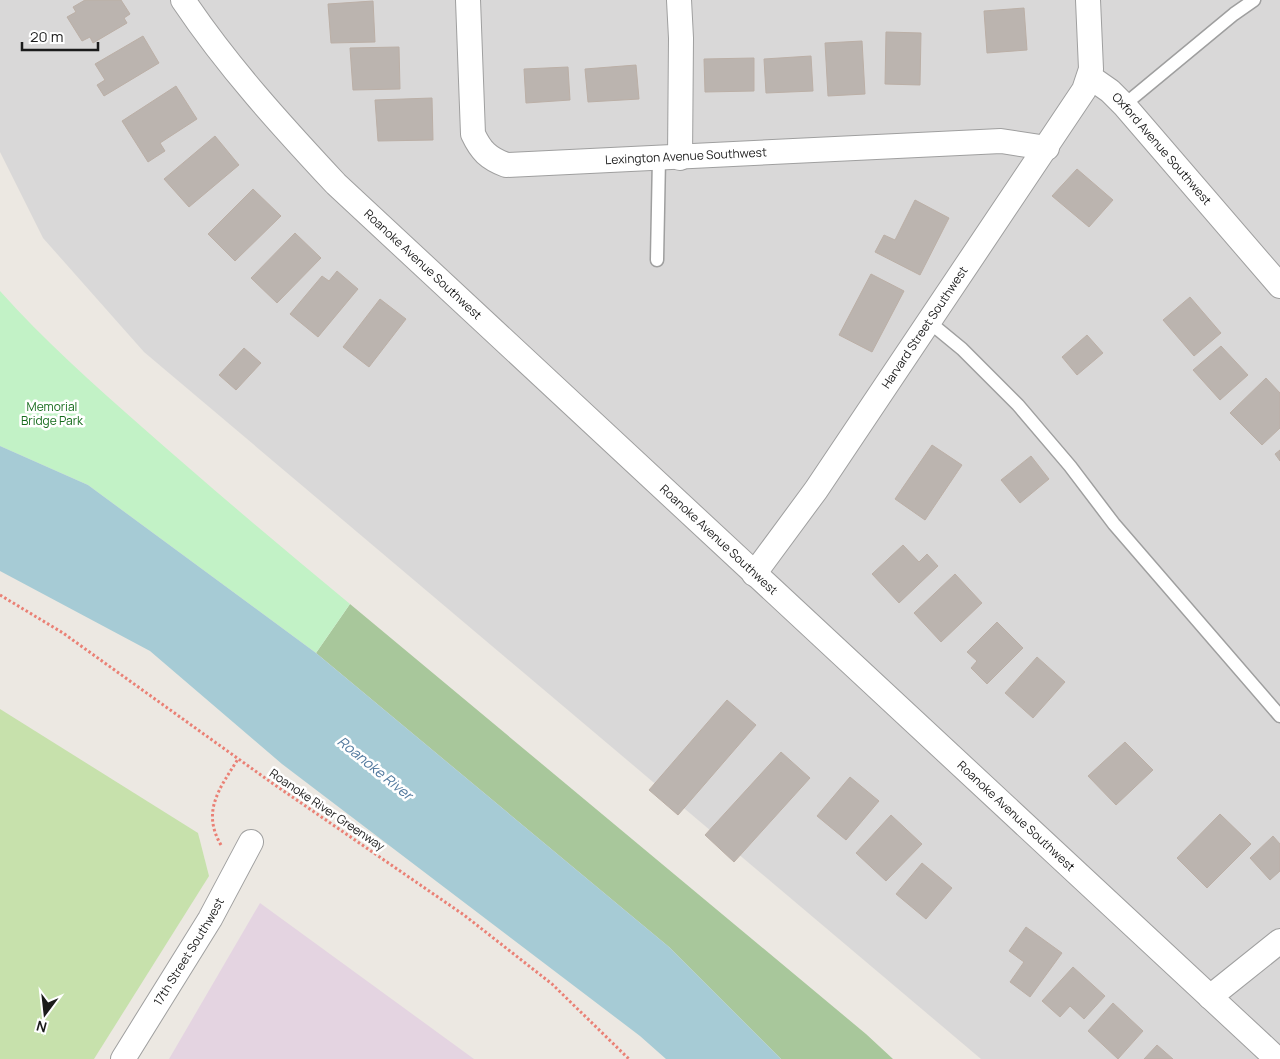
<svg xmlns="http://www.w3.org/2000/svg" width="1280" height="1059" viewBox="0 0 1280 1059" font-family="Manrope,sans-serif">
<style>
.residential{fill:#d9d8d8}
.industrial{fill:#e4d4e1}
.grass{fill:#c7e1ac}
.forest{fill:#a8c79b}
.park{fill:#c2f2c6}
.water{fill:#a6cbd5}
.building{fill:#bbb4af;stroke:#bbafa6}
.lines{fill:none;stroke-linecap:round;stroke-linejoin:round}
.service-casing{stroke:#9f9f9f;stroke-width:15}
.minor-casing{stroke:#9f9f9f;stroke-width:26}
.path{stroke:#ea8075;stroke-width:3;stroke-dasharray:2.5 2.5;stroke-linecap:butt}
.service{stroke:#fff;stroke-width:12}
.minor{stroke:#fff;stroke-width:24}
.labels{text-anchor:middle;stroke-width:5;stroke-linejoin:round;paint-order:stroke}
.street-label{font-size:12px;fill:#1b1b1b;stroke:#fff}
.park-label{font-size:12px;fill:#176c1d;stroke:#fff}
.water-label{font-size:14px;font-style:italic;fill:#537a9f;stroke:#fff}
</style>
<rect width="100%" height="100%" fill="#ece8e2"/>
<polygon class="residential" points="0,0 1280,0 1280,1059 981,1059 144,352 43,238 0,152"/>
<polygon class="industrial" points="260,903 474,1059 169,1059"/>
<polygon class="grass" points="0,709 198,833 209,876 94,1059 0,1059"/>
<polygon class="forest" points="350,604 866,1034 893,1059 781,1059 669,947 316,653"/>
<path class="park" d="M0,291c44,49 93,93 142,136 69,61 138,119 208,177l-34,49 -228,-168 -88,-39z"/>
<polygon class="water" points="0,446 88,485 316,653 669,947 781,1059 666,1059 640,1036 282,764 150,651 0,571"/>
<g class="building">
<polygon points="85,0 121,0 130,14 124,18 127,23 93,43 90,37 82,41 67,17 76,12 73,7"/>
<polygon points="373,1 375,42 331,43 328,4"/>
<polygon points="1024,8 1027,50 987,53 984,11"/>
<polygon points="886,32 921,33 920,85 885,84"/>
<polygon points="143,36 159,63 104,96 97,85 105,80 95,64"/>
<polygon points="862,41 865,94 828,96 825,43"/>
<polygon points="399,47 400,89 353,90 350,48"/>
<polygon points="811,56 813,91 766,93 764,59"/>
<polygon points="754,58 754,91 705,92 704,59"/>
<polygon points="636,65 639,99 588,102 585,69"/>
<polygon points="568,67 570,100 526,103 524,69"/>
<polygon points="176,86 197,119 160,143 165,151 148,162 122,121"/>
<polygon points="432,98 433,140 378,141 375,100"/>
<polygon points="215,136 239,165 189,207 164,179"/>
<polygon points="1077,169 1113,200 1089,227 1052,196"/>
<polygon points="253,189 281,216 235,261 208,234"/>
<polygon points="915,200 949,218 920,275 875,252 884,235 895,240"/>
<polygon points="295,233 321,258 277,303 251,278"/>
<polygon points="337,271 358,289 318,337 290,314 322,276 329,281"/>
<polygon points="871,274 904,291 872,352 839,335"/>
<polygon points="1190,297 1221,333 1194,356 1163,320"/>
<polygon points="380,299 406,319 369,367 343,347"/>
<polygon points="1087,335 1103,353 1077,375 1062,357"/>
<polygon points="1221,346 1248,375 1220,400 1193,370"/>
<polygon points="244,348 261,363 236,390 219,375"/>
<polygon points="1266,378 1280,393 1280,428 1262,445 1230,413"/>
<polygon points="932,445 962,465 925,520 895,499"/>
<polygon points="1280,450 1280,461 1275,454"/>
<polygon points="1031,456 1049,479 1020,503 1001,480"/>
<polygon points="903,545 919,562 927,554 938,566 899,603 872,574"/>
<polygon points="955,574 982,603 941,642 914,613"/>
<polygon points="997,622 1023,648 987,684 971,668 977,661 967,652"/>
<polygon points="1037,657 1065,682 1033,718 1005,693"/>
<polygon points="727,700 756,725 678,815 649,790"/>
<polygon points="1125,742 1153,770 1116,805 1088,776"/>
<polygon points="781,752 810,778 734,862 705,835"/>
<polygon points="850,777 879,801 846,840 817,816"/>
<polygon points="1220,814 1251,844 1207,888 1177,858"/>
<polygon points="891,815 922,844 886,881 856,853"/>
<polygon points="1273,836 1280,844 1280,871 1270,880 1250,858"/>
<polygon points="922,863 952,888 926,919 896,894"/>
<polygon points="1026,927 1062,953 1030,997 1010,982 1024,962 1009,951"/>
<polygon points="1073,967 1105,996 1084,1019 1070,1006 1060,1017 1042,1001"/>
<polygon points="1113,1003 1143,1031 1118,1059 1088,1031"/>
<polygon points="1157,1045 1173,1059 1144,1059"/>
</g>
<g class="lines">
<g class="service-casing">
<g id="service">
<polyline points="1124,105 1234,14 1254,0"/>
<polyline points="657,260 659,158"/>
<polyline points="928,321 962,349 1018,405 1070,466 1114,524 1280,716"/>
</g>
</g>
<g class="minor-casing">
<g id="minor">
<path id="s1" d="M183,0c45,67 98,125 153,184l941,875"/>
<path id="s2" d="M468,0l5,134c8,17 15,24 33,31l495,-24 46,7"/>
<polyline points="679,0 681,38 680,158"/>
<path id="s3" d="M1090,77l20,14 14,14 156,181"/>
<path id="s4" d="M754,574l62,-84 268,-400 7,-21 -3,-69"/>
<polyline points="1210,997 1280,941"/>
<path id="s5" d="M123,1059l87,-140 41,-77"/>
</g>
</g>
<g class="path">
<polyline points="0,595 63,633 272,783 464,915 552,984 629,1059"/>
<path d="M221,845c-20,-34 -1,-57 17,-86"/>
</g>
<use href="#service" class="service"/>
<use href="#minor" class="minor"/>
</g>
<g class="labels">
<g class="street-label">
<text dy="4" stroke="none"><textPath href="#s3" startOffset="102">Oxford Avenue Southwest</textPath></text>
<text dy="4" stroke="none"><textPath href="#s2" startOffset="361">Lexington Avenue Southwest</textPath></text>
<text dy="4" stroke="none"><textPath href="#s1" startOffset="358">Roanoke Avenue Southwest</textPath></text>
<text dy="4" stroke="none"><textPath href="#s4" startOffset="300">Harvard Street Southwest</textPath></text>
<text dy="4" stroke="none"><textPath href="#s1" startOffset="762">Roanoke Avenue Southwest</textPath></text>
<text transform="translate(327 810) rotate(34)" y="4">Roanoke River Greenway</text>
<text dy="4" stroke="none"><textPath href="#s1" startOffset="1168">Roanoke Avenue Southwest</textPath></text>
<text dy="4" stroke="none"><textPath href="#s5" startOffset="126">17th Street Southwest</textPath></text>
</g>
<g class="park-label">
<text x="52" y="411">Memorial<tspan x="52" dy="14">Bridge Park</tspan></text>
</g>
<g class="water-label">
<text transform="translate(375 768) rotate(39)" y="5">Roanoke River</text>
</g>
</g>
<g transform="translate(45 1014) rotate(195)" stroke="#ffffff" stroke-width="4" paint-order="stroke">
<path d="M0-4L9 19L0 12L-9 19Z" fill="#1b1b1b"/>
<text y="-8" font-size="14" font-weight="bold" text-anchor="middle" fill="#1b1b1b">N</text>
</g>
<path d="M22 42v8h76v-8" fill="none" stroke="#1b1b1b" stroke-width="2.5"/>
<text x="30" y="42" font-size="15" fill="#1b1b1b" stroke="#ffffff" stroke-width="4" paint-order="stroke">20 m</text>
</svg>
